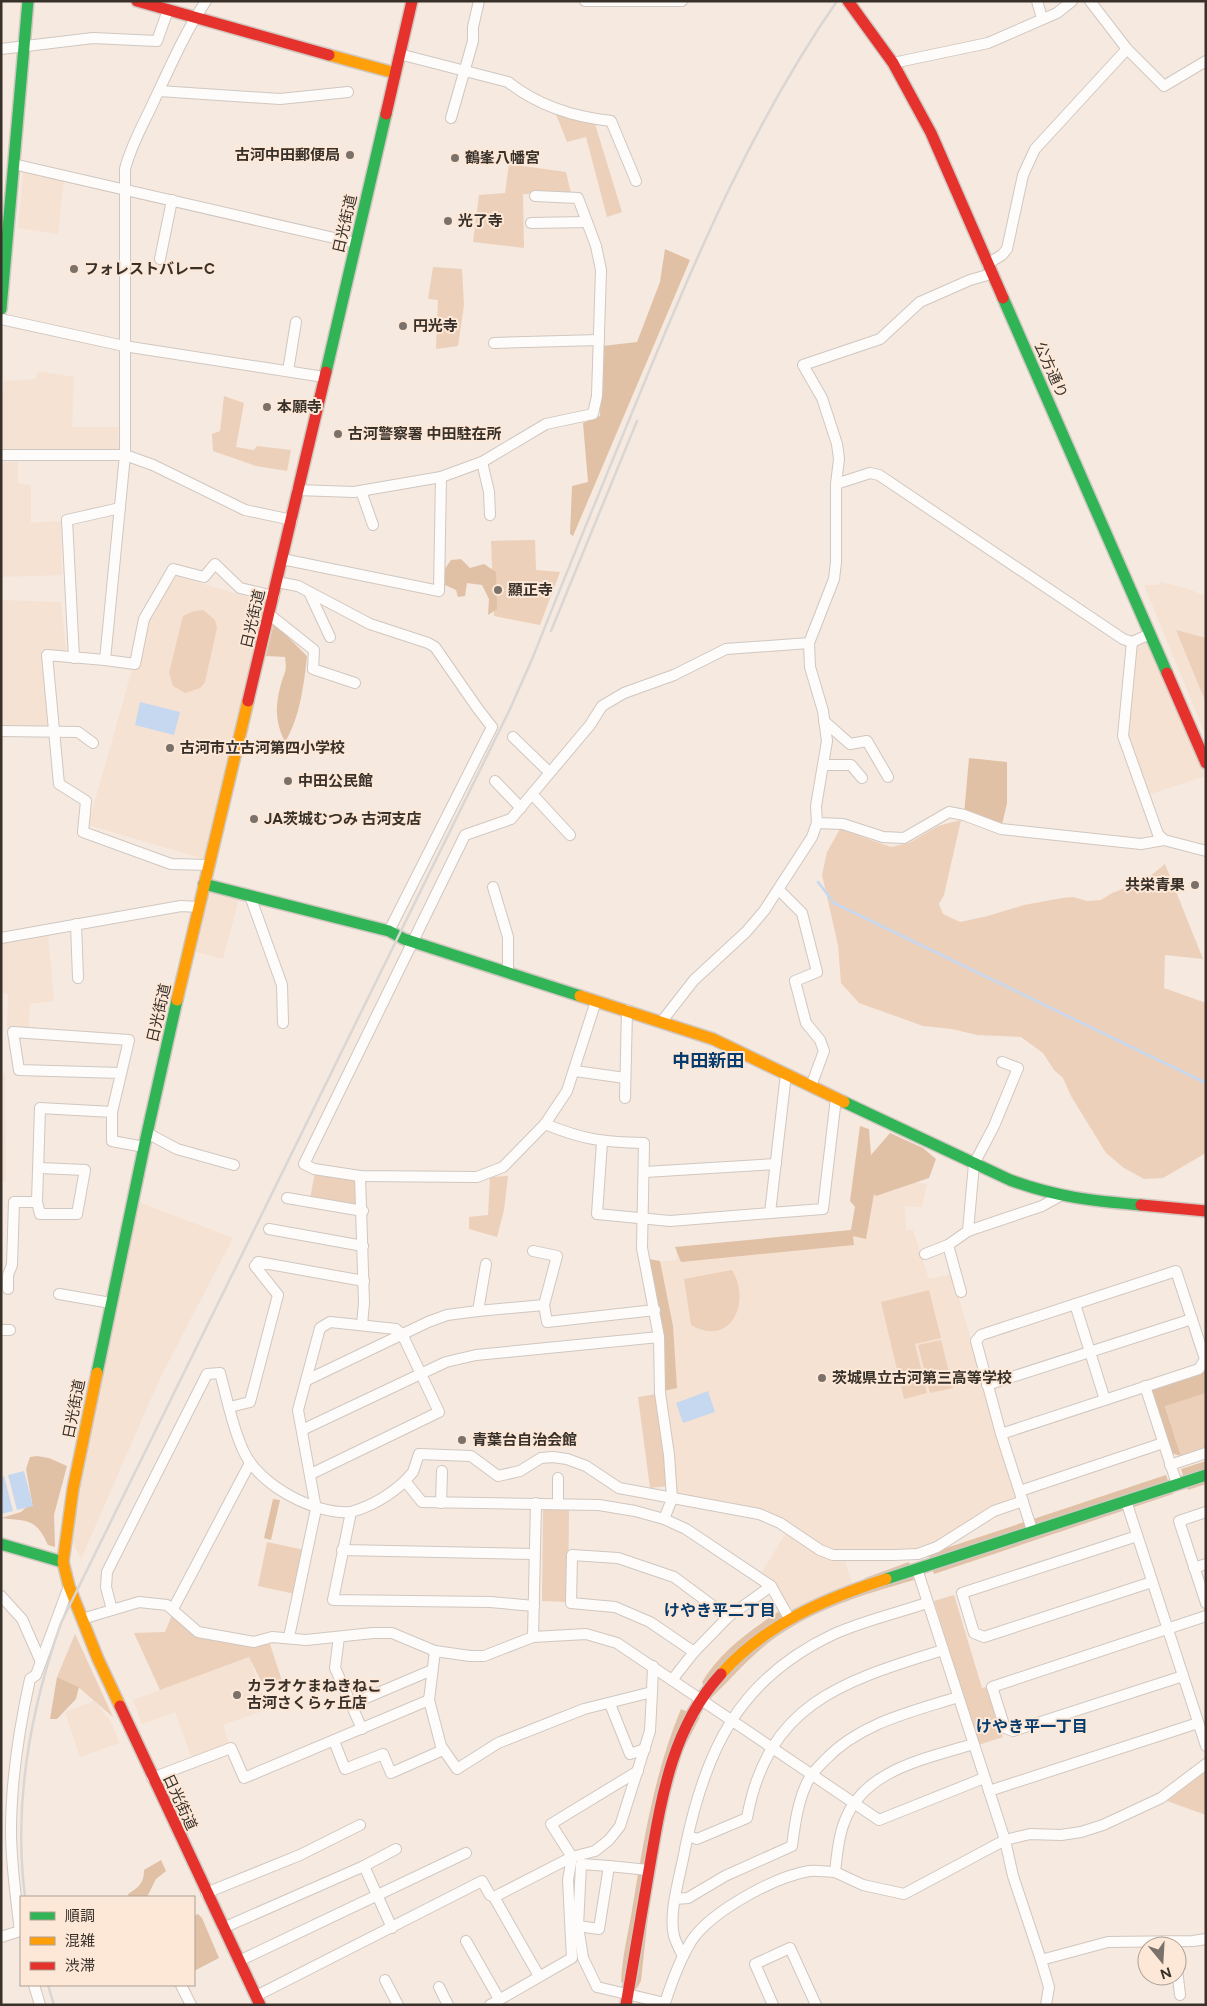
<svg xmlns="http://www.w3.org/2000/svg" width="1207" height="2006" viewBox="0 0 1207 2006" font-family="Figtree,'Noto Sans JP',sans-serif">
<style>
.built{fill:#f6e2d2}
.green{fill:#ecd0ba}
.forest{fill:#e1c1a6}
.water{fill:#c5d8f0}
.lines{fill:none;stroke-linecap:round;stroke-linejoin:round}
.stream{stroke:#c5d8f0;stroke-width:2.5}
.street-casing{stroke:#d0c7c0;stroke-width:12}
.fast-casing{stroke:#d0c7c0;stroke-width:14}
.slow-casing{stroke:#d0c7c0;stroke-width:14}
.jam-casing{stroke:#d0c7c0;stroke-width:14}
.street{stroke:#fefcfa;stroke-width:10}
.fast{stroke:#30b455;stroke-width:11}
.slow{stroke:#ff9f0a;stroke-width:11}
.jam{stroke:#e5322d;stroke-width:11}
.rail{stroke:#dad6d4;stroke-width:2.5}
.poi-dot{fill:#7a716a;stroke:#fde8d8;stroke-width:2}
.labels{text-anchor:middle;stroke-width:4;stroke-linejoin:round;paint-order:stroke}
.poi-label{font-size:15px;font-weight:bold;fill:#38312a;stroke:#fde8d8;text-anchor:start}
.street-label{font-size:15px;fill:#38312a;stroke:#fde8d8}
.neighbourhood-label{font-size:16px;font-weight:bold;fill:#053c6d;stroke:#fde8d8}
.quarter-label{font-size:18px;font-weight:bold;fill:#053c6d;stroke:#fde8d8}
</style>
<rect width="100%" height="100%" fill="#f5e9e0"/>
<g class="built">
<polygon points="23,171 64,179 58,234 18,228"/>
<polygon points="37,371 74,377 72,427 118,427 119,451 1,452 1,403 4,381 36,379"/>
<polygon points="1,462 18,462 18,483 31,485 31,523 61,521 62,575 1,577"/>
<polygon points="176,576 265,602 204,859 88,825 132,670 150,618"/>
<polygon points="1161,582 1189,589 1206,597 1206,736 1144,585 1157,585"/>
<polygon points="1,600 61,602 66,650 41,651 51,727 1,727"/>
<polygon points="1148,639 1206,776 1147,795 1124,740 1135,645"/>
<polygon points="208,891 239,899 223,959 192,951"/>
<polygon points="48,933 54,1001 30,1004 29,1029 7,1027 8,994 1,993 1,942"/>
<polygon points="1,1073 5,1073 6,1181 1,1181"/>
<polygon points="897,1181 927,1184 922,1207 905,1206 906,1230 913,1230 929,1279 952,1274 1014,1488 1015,1500 933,1544 921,1548 909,1550 835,1552 819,1545 785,1522 675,1495 649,1263 677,1260 676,1251 860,1235 874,1188 896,1191"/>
<polygon points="136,1201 233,1238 160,1378 81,1559 72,1541 80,1470"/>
<polygon points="786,1533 835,1559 845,1561 853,1586 790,1616 760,1575"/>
<polygon points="249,1657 268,1709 223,1725 231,1748 193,1762 175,1712 142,1724 133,1700"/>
<polygon points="94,1701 111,1721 119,1743 80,1757 65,1712"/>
</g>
<g class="green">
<polygon points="555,112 595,124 622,212 607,217 586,137 567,142"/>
<polygon points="509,164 566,172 571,193 523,194 524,248 473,242 479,195 505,193"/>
<polygon points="433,267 462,269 464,305 458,346 436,349 438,300 428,299"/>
<polygon points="224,396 244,403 236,447 254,450 257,446 291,450 287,471 256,466 213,451 212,434 220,431"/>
<polygon points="535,540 536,570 560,572 540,625 494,616 491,541"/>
<polygon points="203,610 215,620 217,628 205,682 200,688 185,693 173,686 169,673 183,616 194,611"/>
<polygon points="1176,630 1206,638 1206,703"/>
<polygon points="961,820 944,895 939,904 943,914 960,922 988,916 1024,905 1062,898 1073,897 1087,901 1101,900 1112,893 1144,881 1165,864 1203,959 1165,955 1164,988 1206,1003 1206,1153 1163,1178 1144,1179 1124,1168 1106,1153 1071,1096 1063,1078 1054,1070 1043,1053 1021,1037 977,1035 952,1029 923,1026 859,1003 841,983 838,945 822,875 827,852 840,829 891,847 909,843 938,826"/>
<polygon points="315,1172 358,1178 360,1209 310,1199"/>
<polygon points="508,1176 504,1210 497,1237 469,1229 469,1217 488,1215 490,1177"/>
<path d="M732,1270c20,33 -2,78 -41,55l-7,-46z"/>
<polygon points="929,1290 941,1338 915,1344 927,1393 904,1399 881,1302"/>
<polygon points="941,1340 953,1388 930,1393 918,1345"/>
<polygon points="1206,1393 1206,1448 1181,1456 1165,1405"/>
<polygon points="656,1394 668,1486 650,1488 638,1397"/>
<polygon points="543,1509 569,1509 568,1602 542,1601"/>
<polygon points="267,1542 304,1550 295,1594 258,1586"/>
<polygon points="954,1595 982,1688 987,1687 1003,1737 978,1745 934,1601"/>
<polygon points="172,1615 199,1638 252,1647 270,1644 282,1681 264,1687 249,1657 160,1690 134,1633 165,1632"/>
<polygon points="75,1634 113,1717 77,1686 57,1677"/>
<polygon points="1206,1769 1206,1815 1167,1801"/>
</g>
<g class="forest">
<polygon points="665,249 690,260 573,536 570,534 572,486 588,482 583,423 600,416 602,346 637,342 660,282"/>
<polygon points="461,559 470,568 484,564 496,572 497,609 488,615 489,599 482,585 467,583 465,596 458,597 456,590 443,584 444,570 451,560"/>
<path d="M274,623l33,33c-3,28 -7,62 -22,86 -10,-21 -10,-36 -4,-58 4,-13 6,-12 4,-27l-19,-1z"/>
<polygon points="969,758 1007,762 1007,803 1001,829 964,815"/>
<polygon points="860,1126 869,1129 871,1155 890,1133 923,1148 936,1159 929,1178 876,1196 874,1194 866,1239 853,1236 854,1245 681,1262 675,1247 851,1230 855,1207 850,1201"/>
<polygon points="649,1259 660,1261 673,1326 677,1388 664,1391"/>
<polygon points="1206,1371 1206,1393 1165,1406 1181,1456 1171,1453 1150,1389"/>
<path d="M37,1456l12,2 18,8 -13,49 1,32 -7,-2c-12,-27 -21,-24 -47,-27l20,-6 11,-10 -6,-33 4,-12z"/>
<polygon points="1206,1461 1206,1484 1188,1490 1181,1469"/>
<polygon points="1166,1475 1173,1494 934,1574 928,1554"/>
<polygon points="273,1499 280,1500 271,1540 264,1538"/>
<path d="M909,1562l5,18c-52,15 -103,30 -146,63 -21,17 -38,37 -58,56l-8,-17c18,-30 47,-51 76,-70l18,6 62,-27 7,-13z"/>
<polygon points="57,1677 79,1687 76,1699 57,1719 50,1719"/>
<path d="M681,1709l19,8 -18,35 -16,56 -16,89 -9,84 -4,7 -16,-6c1,-26 8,-52 12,-78 11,-66 22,-133 48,-195z"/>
<path d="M161,1860l5,11 -10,8 -9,18h-18l-1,-3c11,-7 16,-11 16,-24z"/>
<polygon points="198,1914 202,1918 219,1958 194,1971 194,1916"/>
</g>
<g class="water">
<polygon points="140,702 180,712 174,735 135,725"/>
<polygon points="708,1391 715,1412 683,1423 676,1403"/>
<polygon points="24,1471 33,1506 17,1510 8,1475"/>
<polygon points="4,1476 13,1511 1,1514 1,1477"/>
</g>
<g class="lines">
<polyline class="stream" points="818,882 834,903 1206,1083"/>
<g class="street-casing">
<g id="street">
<path d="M206,1c-21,31 -36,66 -52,100 -10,22 -23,44 -29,68v286l-20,205 -58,-5 12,129 27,17 -3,31 88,32 38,1"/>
<polyline points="585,1 682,1"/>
<polyline points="1037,1 1042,18"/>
<polyline points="1090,1 1127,49 1164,86 1206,61"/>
<polyline points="1,49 93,38 157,41 168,10"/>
<path d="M399,54l109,28c29,23 65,35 103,39l25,60"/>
<polyline points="893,63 988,43 1057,13 1072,1"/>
<polyline points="159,91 280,99 348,92"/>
<polyline points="451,118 473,41 473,27 479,1"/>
<polyline points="13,164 356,243"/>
<polyline points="531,223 587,222"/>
<polyline points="160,259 172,200"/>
<polyline points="987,264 1002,255 1007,249 1023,175 1035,149 1127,49"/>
<polyline points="1,319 124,346 324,377"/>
<polyline points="494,343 599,340"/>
<polyline points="288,371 296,322"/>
<polyline points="1,455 125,455 153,465 245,510 292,520"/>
<polyline points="482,462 489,492 490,515"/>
<polyline points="836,484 870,473 879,475 1123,639 1132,642 1150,634"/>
<polyline points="297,490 354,492 441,477 482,462 546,424 593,414 597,396 601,270 596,246 578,198 535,196"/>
<polyline points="361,491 373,525"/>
<polyline points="282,559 439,591 441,477"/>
<polyline points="277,582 298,586 370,624 428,643 435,647 478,709 492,727 389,931"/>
<polyline points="309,592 330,637"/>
<polyline points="270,615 314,650 313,669 355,683"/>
<polyline points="1132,642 1123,736 1158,834 1164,840"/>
<polyline points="74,658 67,520 120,508"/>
<polyline points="105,660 135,664 144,619 173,569 204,577 215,564 240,588 274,596"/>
<polyline points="824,721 850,744 867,741 888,777"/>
<polyline points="1,731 78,732 93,743"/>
<polyline points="513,737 549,772"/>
<polyline points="824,765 851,765 862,778"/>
<polyline points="495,781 521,808"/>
<polyline points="532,794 570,835"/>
<polyline points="817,823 843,824 883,837 904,838 949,812 964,815 1001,829 1141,844 1164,840 1206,851"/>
<polyline points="493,887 508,937 508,972"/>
<polyline points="779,890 802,913 817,972 795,981 806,1023 820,1040 824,1051 811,1086"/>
<polyline points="250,896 282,985 283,1023"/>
<polyline points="76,924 78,978"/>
<polyline points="1,938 181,906 199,907"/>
<polyline points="596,1001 567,1091 545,1124 503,1167 477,1177 360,1176 314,1169 304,1164 465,835 511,819 590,725 602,706 624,693 674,675 726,649 809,643"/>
<polyline points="662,1021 694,980 746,932 764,911 812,837 817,823 816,806 827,741 823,711 810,667 809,643 834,579 836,562 836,484 839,459 837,444 822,398 803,365 880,339 920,302 970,280 991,274"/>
<polyline points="575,1071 625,1078"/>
<polyline points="625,1098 627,1010"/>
<polyline points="112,1112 129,1040 13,1032 19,1070 121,1073"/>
<polyline points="147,1133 177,1149 234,1165"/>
<polyline points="602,1142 597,1214 670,1221 770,1213 786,1074"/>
<polyline points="645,1172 776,1164"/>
<polyline points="360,1176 364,1303 362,1325"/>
<polyline points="287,1198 363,1211"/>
<polyline points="37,1202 40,1214 77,1214 85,1170 40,1168"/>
<polyline points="770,1213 823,1209 836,1098"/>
<polyline points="269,1229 363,1246"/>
<polyline points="968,1231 1042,1206 1060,1196"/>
<polyline points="948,1245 961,1292"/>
<polyline points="533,1251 557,1256 544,1305"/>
<polyline points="925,1254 948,1245 968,1231 974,1164 994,1126 1018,1068 1002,1062"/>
<polyline points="8,1289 8,1275 12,1265 14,1202 37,1202 40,1108 112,1112 112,1141 144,1147"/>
<polyline points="59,1294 111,1303"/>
<polyline points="1075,1304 1105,1400"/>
<polyline points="478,1311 486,1264"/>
<polyline points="1,1330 10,1330"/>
<polyline points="659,1337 660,1393 669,1455 672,1499 664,1519"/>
<polyline points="307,1380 428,1322 447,1315 478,1311 544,1305 547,1322 655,1310"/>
<polyline points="987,1385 1192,1319"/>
<polyline points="1145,1386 1177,1484"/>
<polyline points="230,1407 250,1402 278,1295 255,1266 258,1262 364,1281"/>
<path d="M302,1430l144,-68 30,-7 183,-18 -17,-89 2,-105c-41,-1 -60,-3 -99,-19"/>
<polyline points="1001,1434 1199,1369 1205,1359 1176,1271 981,1335 976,1341 1001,1434 1032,1530"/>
<polyline points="1170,1465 1206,1453"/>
<polyline points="405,1481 413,1472 419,1454 471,1456 498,1476 520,1471 541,1458 553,1457 567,1459 586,1466 619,1488 759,1514 780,1523 820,1550 833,1555 894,1555 918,1554 937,1547 994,1511 1023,1501"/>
<polyline points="1020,1491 1163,1443"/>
<polyline points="1126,1501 1206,1746"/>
<polyline points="441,1503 442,1471"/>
<polyline points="558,1503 558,1478"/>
<polyline points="1206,1512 1179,1521 1206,1603"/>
<polyline points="1137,1536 962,1593 974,1633 984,1637 1152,1582"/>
<polyline points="342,1550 534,1554"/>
<polyline points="1194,1568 1206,1564"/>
<polyline points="917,1569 1005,1840 1013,1876 1041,1960"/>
<polyline points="1,1596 22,1619 41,1662"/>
<path d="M534,1606l-44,-4 -157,-2 18,-88c21,-6 38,-16 54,-31l17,21 177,3 36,6 29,8 22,10 85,57 18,32"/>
<polyline points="173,1609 250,1463"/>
<path d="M112,1610l-6,-23 1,-15 100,-198 13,-1c7,25 12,53 23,77 15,35 72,65 108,62"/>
<polyline points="82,1619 139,1602 167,1605 198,1632 254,1642 272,1637 306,1640 373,1633 392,1633 435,1651 470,1656 484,1656 533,1637 586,1634 617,1643 879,1820 984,1778"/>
<polyline points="289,1637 316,1509 298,1410 320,1328 330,1322 396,1329 402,1334 439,1412 311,1474"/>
<polyline points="339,1637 335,1668 362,1729"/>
<polyline points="533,1637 536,1503"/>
<polyline points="694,1652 650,1622 615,1607 571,1603 572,1555 618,1558 674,1577 728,1617"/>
<polyline points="1183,1676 1013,1731 1005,1728 992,1687 1206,1616"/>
<polyline points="672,1680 694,1652 728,1617 771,1586"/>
<polyline points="652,1692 653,1666"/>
<polyline points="352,1704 432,1670"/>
<polyline points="610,1704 630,1754 645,1749"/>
<polyline points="334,1741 345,1769 383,1754 391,1773 443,1750"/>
<polyline points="152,1778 231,1748 244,1778 429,1700"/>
<polyline points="989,1791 1198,1723"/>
<path d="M688,1836l9,3 50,-21c21,-116 97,-137 196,-168"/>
<polyline points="364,1866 392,1928"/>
<path d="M609,1866l-28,-2 -3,62 5,32 14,29 68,16c7,-22 15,-44 27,-63 20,-29 82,-63 117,-69 8,-1 18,1 26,1 2,-16 3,-34 9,-49 19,-54 82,-64 129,-79"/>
<polyline points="835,1872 863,1885 904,1894 1005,1840 1030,1834 1061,1835 1081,1832 1103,1825 1161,1798 1206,1764"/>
<polyline points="206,1893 300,1855 360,1825"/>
<polyline points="494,1897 539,1976"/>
<path d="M675,1899l13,-1 37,-22 67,-30c3,-23 6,-48 18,-69 4,-6 10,-12 15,-17 35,-37 86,-48 133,-63"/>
<polyline points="578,1926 599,1929 609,1866 648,1870"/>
<polyline points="223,1928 364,1866 396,1849"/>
<path d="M1,1937l19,-6c-4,-33 -9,-67 -9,-100 0,-51 8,-102 19,-152l6,-4 33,-89"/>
<polyline points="466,1941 499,1999"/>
<path d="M683,1956c-3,-6 -7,-13 -9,-20 -6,-24 7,-63 11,-87 20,-98 53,-170 149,-215 29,-13 63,-21 93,-31"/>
<polyline points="239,1961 466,1853"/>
<polyline points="1177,1969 1180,1995"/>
<polyline points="385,1980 398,2005"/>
<polyline points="34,1985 40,2005"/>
<polyline points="181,1985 191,2005"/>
<polyline points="439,1987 448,2005"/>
<polyline points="256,1996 482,1881 490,1895 494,1897 572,1857 595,1851 609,1840 620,1826 650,1731 652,1692 584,1709 498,1743 457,1769 441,1746 429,1700 435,1651"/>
<polyline points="490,2005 572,1958 568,1880 572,1857 551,1824 638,1771"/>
<polyline points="773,2005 755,1964 790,1948 816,2005"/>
<polyline points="1046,2005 1049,1987 1041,1960 1108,1942 1193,1941 1206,1939"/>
</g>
</g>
<g class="fast-casing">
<g id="fast">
<polyline points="1003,298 1167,673"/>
<polyline points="1,309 28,1"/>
<polyline points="326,372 386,114"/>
<polyline points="204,884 389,931 404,939 580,996"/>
<path d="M844,1102l166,78c46,17 83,21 131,25"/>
<polyline points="97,1373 144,1147 177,1000"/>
<polyline points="1,1544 63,1562"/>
<polyline points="886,1579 1206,1475"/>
</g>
</g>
<g class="slow-casing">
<g id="slow">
<polyline points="329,55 395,73"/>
<polyline points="580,996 713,1039 844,1102"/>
<polyline points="177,1000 248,701"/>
<polyline points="97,1373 73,1489 63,1562 69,1586 98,1659 120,1706"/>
<path d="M721,1674c45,-50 103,-75 165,-95"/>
</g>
</g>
<g class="jam-casing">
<g id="jam">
<polyline points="137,1 329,55"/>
<polyline points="848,1 893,63 931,133 1003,298"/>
<polyline points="386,114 412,1"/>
<polyline points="1167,673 1206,763"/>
<polyline points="248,701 326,372"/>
<polyline points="1141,1205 1206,1211"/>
<polyline points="120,1706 260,2005"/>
<path d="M626,2005c8,-45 15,-90 23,-135 12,-70 22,-141 72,-196"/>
</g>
</g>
<use href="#street" class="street"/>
<use href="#fast" class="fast"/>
<use href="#slow" class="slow"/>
<use href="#jam" class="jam"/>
<g class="rail">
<polyline points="551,631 637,421"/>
<path d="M25,1897c-12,-94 5,-186 36,-274l449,-914 23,-52c36,-91 73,-181 110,-271 55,-134 111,-265 194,-385"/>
<polyline points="48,1985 54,2005"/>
</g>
</g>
<g class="poi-dot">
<circle cx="350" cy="155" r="5"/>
<circle cx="455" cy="158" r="5"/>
<circle cx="448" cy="221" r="5"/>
<circle cx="74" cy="269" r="5"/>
<circle cx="403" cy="326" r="5"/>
<circle cx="267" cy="407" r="5"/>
<circle cx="338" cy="434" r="5"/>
<circle cx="498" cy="590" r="5"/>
<circle cx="170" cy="748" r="5"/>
<circle cx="288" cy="781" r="5"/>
<circle cx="254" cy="819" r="5"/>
<circle cx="1195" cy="885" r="5"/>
<circle cx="822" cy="1378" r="5"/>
<circle cx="462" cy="1440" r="5"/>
<circle cx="237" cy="1695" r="5"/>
</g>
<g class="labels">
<g class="poi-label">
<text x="340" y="160" text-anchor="end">古河中田郵便局</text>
<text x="465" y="163">鶴峯八幡宮</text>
<text x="458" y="226">光了寺</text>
<text x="84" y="274">フォレストバレーC</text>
<text x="413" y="331">円光寺</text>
<text x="277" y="412">本願寺</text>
<text x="348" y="439">古河警察署 中田駐在所</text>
<text x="508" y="595">顯正寺</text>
<text x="180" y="753">古河市立古河第四小学校</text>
<text x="298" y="786">中田公民館</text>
<text x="264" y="824">JA茨城むつみ 古河支店</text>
<text x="1185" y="890" text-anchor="end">共栄青果</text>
<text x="832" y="1383">茨城県立古河第三高等学校</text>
<text x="472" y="1445">青葉台自治会館</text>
<text x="247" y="1691">カラオケまねきねこ<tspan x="247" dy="17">古河さくらヶ丘店</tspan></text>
</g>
<g class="street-label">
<text transform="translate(345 224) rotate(-77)" y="5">日光街道</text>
<text transform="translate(1051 370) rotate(66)" y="5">公方通り</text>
<text transform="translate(253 619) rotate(-77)" y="5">日光街道</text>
<text transform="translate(159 1013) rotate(-77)" y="5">日光街道</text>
<text transform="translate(74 1409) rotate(-79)" y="5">日光街道</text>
<text transform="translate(180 1802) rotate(65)" y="5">日光街道</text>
</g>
<g class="neighbourhood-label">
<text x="720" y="1616">けやき平二丁目</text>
<text x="1032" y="1732">けやき平一丁目</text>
</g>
<g class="quarter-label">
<text x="708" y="1067">中田新田</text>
</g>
</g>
<rect width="1207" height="2006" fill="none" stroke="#38312a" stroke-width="5"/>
<rect x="20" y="1896" width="175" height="90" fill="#fde8d8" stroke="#ae9f92"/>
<rect x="30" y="1912" width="25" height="8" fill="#30b455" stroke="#ae9f92"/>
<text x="65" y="1921" font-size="15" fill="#38312a">順調</text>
<rect x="30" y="1937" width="25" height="8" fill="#ff9f0a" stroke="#ae9f92"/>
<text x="65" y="1946" font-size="15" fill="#38312a">混雑</text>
<rect x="30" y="1962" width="25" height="8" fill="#e5322d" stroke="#ae9f92"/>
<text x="65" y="1971" font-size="15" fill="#38312a">渋滞</text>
<g transform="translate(1162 1961) rotate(162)"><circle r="24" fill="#fde8d8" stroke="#ae9f92"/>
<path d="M0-4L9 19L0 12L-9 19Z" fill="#7a716a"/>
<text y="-8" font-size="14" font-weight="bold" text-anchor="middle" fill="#38312a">N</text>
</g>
</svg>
